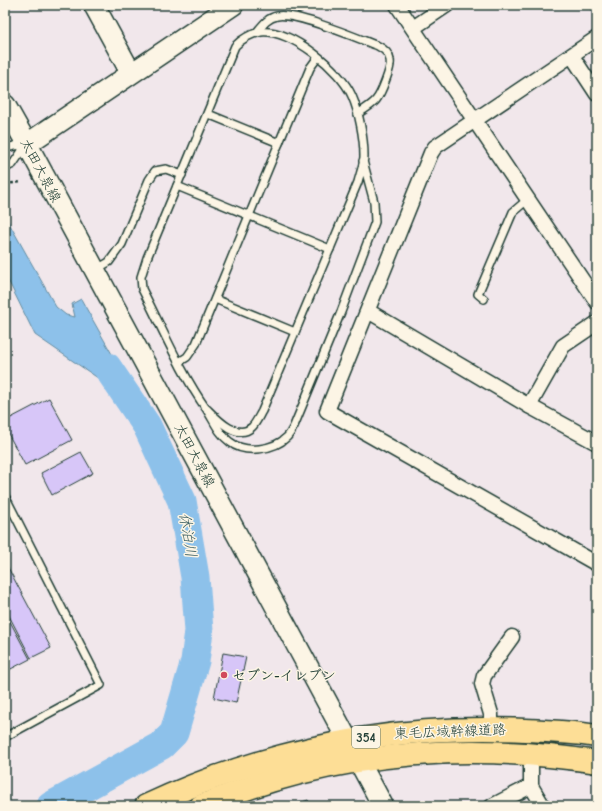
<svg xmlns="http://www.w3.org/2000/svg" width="602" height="811" viewBox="0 0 602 811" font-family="'Comic Neue','Klee One',sans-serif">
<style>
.water{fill:#8dc1ea;stroke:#618ca1}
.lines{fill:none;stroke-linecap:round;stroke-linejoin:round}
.river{stroke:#8dc1ea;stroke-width:29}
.building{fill:#d7c6f8;stroke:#1f3d34}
.lane-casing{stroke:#1f3d34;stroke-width:10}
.street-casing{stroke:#1f3d34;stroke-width:17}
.secondary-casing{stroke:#1f3d34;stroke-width:23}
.highway-casing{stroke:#1f3d34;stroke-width:25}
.path{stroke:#1f3d34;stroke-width:2.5;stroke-dasharray:3 3;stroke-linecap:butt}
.lane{stroke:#fcf5e5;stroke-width:7}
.street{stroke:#fcf5e5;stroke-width:14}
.secondary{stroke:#fcf5e5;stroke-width:20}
.highway{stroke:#fdde96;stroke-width:22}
.poi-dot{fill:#d1495b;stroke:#fcf5e5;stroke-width:1.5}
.labels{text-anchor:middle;stroke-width:3;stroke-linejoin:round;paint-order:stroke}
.shield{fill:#fcf5e5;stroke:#617469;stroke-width:1}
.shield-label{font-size:13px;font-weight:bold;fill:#1f3d34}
.street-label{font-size:14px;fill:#1f3d34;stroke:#fcf5e5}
.poi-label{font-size:14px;font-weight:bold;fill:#1f3d34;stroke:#fcf5e5;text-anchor:start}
.water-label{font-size:15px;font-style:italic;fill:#3a5e62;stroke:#fcf5e5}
</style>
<rect width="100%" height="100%" fill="#f1e7eb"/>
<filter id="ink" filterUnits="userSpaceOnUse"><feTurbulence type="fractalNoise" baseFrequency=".025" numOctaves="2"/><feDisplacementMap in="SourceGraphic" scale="8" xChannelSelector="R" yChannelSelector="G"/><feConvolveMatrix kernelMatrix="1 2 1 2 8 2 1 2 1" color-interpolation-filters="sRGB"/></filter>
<g filter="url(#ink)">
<polygon class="water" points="5,216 56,307 66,315 75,317 72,304 81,299 131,388 130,400 35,335 5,274"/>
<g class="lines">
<polyline class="river" points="51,806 162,745 174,733 195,661 199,631 195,577 182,501 147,426 107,367"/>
</g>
<g class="building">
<polygon points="49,398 72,440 25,465 5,428 5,421"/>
<polygon points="81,452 93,473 52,495 41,473"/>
<polygon points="5,562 51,648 31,658 5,608"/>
<polygon points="5,612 30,659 5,672"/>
<polygon points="223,653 246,657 236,703 214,698"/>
<polygon points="308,800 311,806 290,806"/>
</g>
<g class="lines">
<g class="lane-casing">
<g id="lane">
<path d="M256,33c6,-7 11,-15 21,-17 19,-4 80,22 101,30 6,3 11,7 12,14 2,7 -9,34 -14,40 -5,6 -12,9 -18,14"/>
<polyline points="208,114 279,143"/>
<polyline points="5,148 25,144"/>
<polyline points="5,168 13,164 26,145"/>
<polyline points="177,186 330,249"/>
<polyline points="95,270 109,262 122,244 149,180 155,171 166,169 182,175"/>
<polyline points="215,299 295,332"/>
<polyline points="484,299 478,294 513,212 527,200"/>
<polyline points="179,362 187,357 196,344 310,68 318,57"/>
<path d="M207,409c10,10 30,32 45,18 4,-4 7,-11 10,-16l96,-229c2,-8 6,-18 6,-26 0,-18 -5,-44 -12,-60 -12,-27 -61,-67 -91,-64 -11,2 -19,7 -26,14l-88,212 -6,19 1,12c21,41 39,84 65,121 7,11 12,24 23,32 15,12 44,8 57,-5 3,-3 5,-7 7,-11l47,-114 34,-90 -1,-20 -11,-41"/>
<polyline points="5,496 101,685 5,737"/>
</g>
</g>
<g class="street-casing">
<g id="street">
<polyline points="397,5 597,302"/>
<polyline points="413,28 447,5"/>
<polyline points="597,38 435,147 431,153 327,411 597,564"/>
<polyline points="572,56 597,94"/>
<polyline points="368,311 529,406 597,443"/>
<polyline points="529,406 563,346 597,323"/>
<polyline points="491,728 491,714 482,684 484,676 512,637"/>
<polyline points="531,753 531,786 543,806"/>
<polyline points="492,806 531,786"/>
</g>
</g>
<g class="secondary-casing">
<g id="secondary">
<polyline points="94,5 131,73"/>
<polyline points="5,105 27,144 383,806"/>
<polyline points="27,144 233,5"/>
</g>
</g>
<g class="highway-casing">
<g id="highway">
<path d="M146,806c120,-56 246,-83 379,-76 24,1 48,2 72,6"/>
<path d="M201,806c126,-53 261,-65 396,-44"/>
</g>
</g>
<polyline class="path" points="5,184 22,182"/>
<use href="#lane" class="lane"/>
<use href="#street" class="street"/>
<use href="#secondary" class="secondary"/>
<use href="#highway" class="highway"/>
</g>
</g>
<circle class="poi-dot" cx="224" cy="675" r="4"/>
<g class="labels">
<rect class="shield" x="352" y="726" width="28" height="22" rx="3"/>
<g class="shield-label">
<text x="366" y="742">354</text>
</g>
<g class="street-label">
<text transform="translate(41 170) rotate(62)" y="5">太田大泉線</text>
<text transform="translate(195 455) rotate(62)" y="5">太田大泉線</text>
<text transform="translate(450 731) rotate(-2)" y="5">東毛広域幹線道路</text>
</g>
<g class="poi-label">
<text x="232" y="680">セブン-イレブン</text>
</g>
<g class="water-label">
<text transform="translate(188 535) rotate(81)" y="5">休泊川</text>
</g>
</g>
<rect width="602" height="811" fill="none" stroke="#fcf5e5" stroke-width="20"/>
<rect x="10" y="10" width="582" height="791" fill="none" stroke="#1f3d34" stroke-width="1.5" filter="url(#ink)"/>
</svg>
